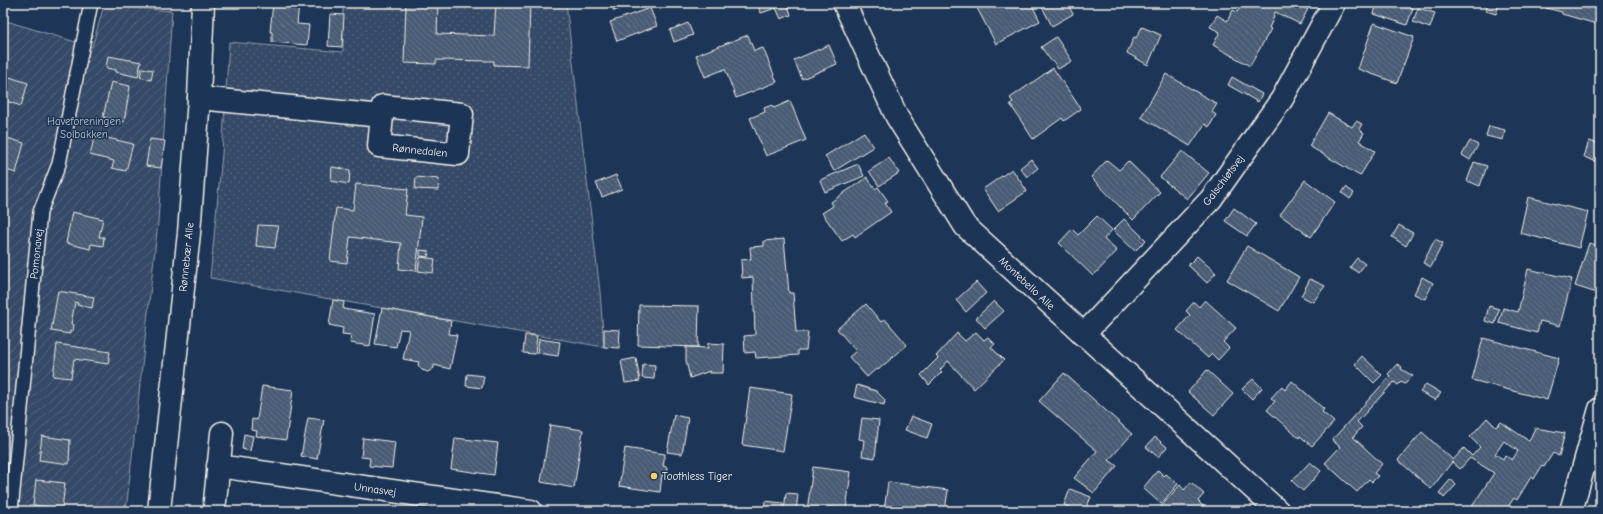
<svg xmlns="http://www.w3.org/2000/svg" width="1603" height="514" viewBox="0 0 1603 514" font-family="'Comic Neue',sans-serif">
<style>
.grass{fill:url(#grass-dots);stroke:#949ea8}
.garden{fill:url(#garden-furrows);stroke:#949ea8}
.building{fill:url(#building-back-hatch);stroke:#f4f1e8;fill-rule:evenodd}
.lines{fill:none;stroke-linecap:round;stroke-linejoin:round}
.service-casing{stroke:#f4f1e8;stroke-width:16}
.minor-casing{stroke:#f4f1e8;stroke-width:25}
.secondary-casing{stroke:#f4f1e8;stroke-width:25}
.service{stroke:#1d3557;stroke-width:13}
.minor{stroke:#1d3557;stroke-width:22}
.secondary{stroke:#1d3557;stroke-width:22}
.poi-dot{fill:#ffd166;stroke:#1d3557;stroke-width:1.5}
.labels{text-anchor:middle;stroke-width:3;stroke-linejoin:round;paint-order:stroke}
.park-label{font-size:11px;fill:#bbbfc1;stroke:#1d3557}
.street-label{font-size:11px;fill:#f4f1e8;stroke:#1d3557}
.poi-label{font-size:11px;fill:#f4f1e8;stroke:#1d3557;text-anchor:start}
</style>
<defs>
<pattern id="grass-dots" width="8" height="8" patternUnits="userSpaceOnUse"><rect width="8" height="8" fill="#354a67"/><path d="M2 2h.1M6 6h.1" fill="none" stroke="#53657d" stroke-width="1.8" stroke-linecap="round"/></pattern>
<pattern id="garden-furrows" width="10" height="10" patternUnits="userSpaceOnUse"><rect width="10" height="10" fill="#354a67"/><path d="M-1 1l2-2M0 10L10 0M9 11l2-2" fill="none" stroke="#53657d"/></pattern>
<pattern id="building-back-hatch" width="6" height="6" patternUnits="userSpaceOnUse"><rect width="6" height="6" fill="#485b74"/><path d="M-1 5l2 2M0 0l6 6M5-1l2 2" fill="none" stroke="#637388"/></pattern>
</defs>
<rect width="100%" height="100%" fill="#1d3557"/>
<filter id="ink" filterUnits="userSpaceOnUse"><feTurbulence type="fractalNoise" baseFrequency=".025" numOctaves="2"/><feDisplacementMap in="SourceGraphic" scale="8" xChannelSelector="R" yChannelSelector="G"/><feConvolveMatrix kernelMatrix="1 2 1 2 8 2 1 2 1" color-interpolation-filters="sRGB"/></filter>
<g filter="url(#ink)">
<polygon class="grass" points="343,3 566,3 600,292 604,347 210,278 222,154 229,42 343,52"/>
<polygon class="garden" points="104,5 172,11 158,222 126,511 3,511 3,20 92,47"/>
<g class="building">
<polygon points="273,3 299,3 297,24 309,25 307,45 272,42 272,32 270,32"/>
<polygon points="406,3 438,3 437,34 494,36 496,3 530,3 528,66 494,65 494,61 436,60 436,64 404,63"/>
<polygon points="611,3 636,3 614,11"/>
<polygon points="757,3 787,3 791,15 781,19 776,8 761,13"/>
<polygon points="985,3 1031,3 1040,21 996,44 977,8"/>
<polygon points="1040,3 1067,3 1073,14 1052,26"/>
<polygon points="1243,3 1294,3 1308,9 1300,24 1275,12 1273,16 1274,17 1269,28 1271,29 1250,66 1213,45 1220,32 1210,27 1217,15 1227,21 1233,10 1237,12"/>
<polygon points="1377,3 1396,3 1413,8 1407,25 1374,14"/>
<polygon points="1488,3 1499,4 1496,14 1486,11"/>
<polygon points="1548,3 1600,3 1600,25 1562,14 1562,12 1546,8"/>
<polygon points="650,8 657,26 617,41 610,22"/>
<polygon points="1418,8 1435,13 1430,28 1413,22"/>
<polygon points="330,14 344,15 342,47 328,46"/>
<polygon points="688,23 693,35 674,42 670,30"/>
<polygon points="1374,23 1414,37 1397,83 1358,69"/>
<polygon points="1142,27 1161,35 1148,65 1127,53 1134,37 1136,38"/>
<polygon points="748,35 754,51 763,48 777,82 736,98 725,69 705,77 696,55"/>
<polygon points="1056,37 1072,61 1058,69 1053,61 1052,62 1041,47"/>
<polygon points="829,45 837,64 802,79 794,60"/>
<polygon points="108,56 141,62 138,77 116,72 116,70 106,68"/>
<polygon points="142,68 153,70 151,80 140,77"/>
<polygon points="1053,68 1081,109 1064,121 1062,118 1033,139 1010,104 1013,102 1010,98"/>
<polygon points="1166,74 1217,104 1212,112 1216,115 1209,127 1205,124 1190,146 1141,117"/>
<polygon points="3,75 28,83 21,106 3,100"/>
<polygon points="1232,77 1262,94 1258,102 1228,85"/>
<polygon points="111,82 130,86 124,122 103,117"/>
<polygon points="790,101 806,140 766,156 750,118 765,112 764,108 772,105 774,108"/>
<polygon points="1328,113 1352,127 1356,121 1362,124 1359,129 1364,133 1359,141 1375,151 1360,176 1309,146"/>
<polygon points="1489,126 1505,130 1503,140 1486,136"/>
<polygon points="864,132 873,147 834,171 825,156"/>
<polygon points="95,135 133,144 126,171 112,168 114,161 90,155"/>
<polygon points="3,137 24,143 16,173 3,169"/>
<polygon points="150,139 165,141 161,168 146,166"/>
<polygon points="1470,141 1478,145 1470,160 1462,155"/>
<polygon points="1589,141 1600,144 1600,163 1584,157"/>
<polygon points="1182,151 1209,173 1187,199 1160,177"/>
<polygon points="889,158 899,173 879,186 869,171"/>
<polygon points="1031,159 1038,168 1027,177 1020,168"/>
<polygon points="1107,160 1119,170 1128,161 1160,192 1133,220 1091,177"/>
<polygon points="1474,162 1487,166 1480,186 1467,181"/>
<polygon points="858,164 864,176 825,192 820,180"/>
<polygon points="332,167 350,170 349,184 331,181"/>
<polygon points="1012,169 1027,191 998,211 983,189"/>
<polygon points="616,175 622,189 602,197 596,183"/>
<polygon points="416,177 439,179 438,190 415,189"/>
<polygon points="867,177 875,189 878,187 888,201 885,203 891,212 855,237 853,234 842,241 822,213 833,206 831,202"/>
<polygon points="1305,180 1335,202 1311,237 1280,215"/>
<polygon points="356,184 408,189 405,215 422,217 416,271 399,269 401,243 350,237 347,263 330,261 336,208 353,210"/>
<polygon points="1346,187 1354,193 1350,199 1342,193"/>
<polygon points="1528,197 1588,212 1579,248 1520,233"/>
<polygon points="1234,208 1256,224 1247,236 1225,221"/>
<polygon points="72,212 103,219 99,237 104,237 103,246 91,244 90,249 66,243"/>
<polygon points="1097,216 1112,230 1104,239 1117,251 1093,276 1059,243 1072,229 1078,235"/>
<polygon points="1124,219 1146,240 1135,251 1113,230"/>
<polygon points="258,225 278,226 275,248 256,246"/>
<polygon points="1399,225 1413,233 1406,246 1392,237"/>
<polygon points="784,239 789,293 793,293 796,332 808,332 806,350 798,350 798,355 756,358 755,352 745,353 744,336 755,335 753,277 742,278 741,260 751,259 750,247 764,246 764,241"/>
<polygon points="1435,239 1443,243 1431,267 1423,263"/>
<polygon points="1589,243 1600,246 1600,294 1575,286"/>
<polygon points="1247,246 1299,277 1279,311 1227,280"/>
<polygon points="420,250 429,251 428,257 420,256"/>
<polygon points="1197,256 1216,273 1207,283 1188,265"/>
<polygon points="420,257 435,259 433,273 418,271"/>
<polygon points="1357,258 1365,264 1358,273 1350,267"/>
<polygon points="1528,269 1572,279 1560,326 1540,321 1537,333 1499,323 1503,308 1518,312"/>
<polygon points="1422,277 1433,283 1425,299 1414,294"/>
<polygon points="1310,279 1325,286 1313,302 1301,296"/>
<polygon points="976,282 986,293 966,312 956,300"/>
<polygon points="58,291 94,297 92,308 77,305 78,303 75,302 71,324 74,325 73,331 70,331 70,334 51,331"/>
<polygon points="333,300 344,302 343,309 375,314 370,346 350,343 351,335 342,334 343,328 329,325"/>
<polygon points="1205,300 1236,328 1223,342 1229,348 1218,360 1212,354 1208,358 1177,330 1190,315 1186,311 1194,302 1199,307"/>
<polygon points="994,301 1004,311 985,328 976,318"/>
<polygon points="866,304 881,322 885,319 907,345 878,370 876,369 867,377 849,357 856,351 837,329"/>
<polygon points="639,305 699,306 698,347 638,345"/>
<polygon points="1489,306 1499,309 1495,324 1485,321"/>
<polygon points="382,308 451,321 449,334 457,335 450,369 434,365 434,368 428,372 422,370 418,365 419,362 403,359 409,330 400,329 396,347 375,344"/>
<polygon points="604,329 620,330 619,348 604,347"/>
<polygon points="976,332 984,340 988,337 995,344 991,347 1004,360 974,389 948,361 940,370 942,372 929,385 921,375 938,358 936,356 957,333 965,341"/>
<polygon points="525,335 537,336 535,354 523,353"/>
<polygon points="1483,338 1559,358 1547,400 1472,380"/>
<polygon points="539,339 560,342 558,356 537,353"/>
<polygon points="708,343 724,344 723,373 709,373 710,371 690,378 686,361 686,347 708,348"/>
<polygon points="57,344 110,352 108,364 74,359 71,378 53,376"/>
<polygon points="1362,356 1382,375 1374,383 1355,364"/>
<polygon points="636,358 640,381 625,383 621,361"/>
<polygon points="643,364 655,365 654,379 642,378"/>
<polygon points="1397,364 1402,367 1401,369 1413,376 1405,384 1401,382 1398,385 1394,382 1357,422 1362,427 1353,437 1382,464 1374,473 1378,476 1372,482 1369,479 1357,492 1325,463 1340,447 1332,440 1390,376 1388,374"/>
<polygon points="1207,370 1233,394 1214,415 1188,392"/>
<polygon points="1064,373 1132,434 1109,460 1117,466 1094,493 1074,478 1097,451 1039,401"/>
<polygon points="467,374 484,376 482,388 466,386"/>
<polygon points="1253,379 1262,388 1252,399 1242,389"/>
<polygon points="1292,381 1324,409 1322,412 1334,422 1312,446 1300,436 1299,438 1267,410 1275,401 1271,398 1282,386 1285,390"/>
<polygon points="1426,384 1441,393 1435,400 1420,392"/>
<polygon points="857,385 876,391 885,400 884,405 854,397"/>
<polygon points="262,386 293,390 286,440 256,436 257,431 251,430 252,419 257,420"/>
<polygon points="750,388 792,394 783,451 742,445"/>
<polygon points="674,415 688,418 682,454 667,452"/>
<polygon points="911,416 932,424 927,438 905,430"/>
<polygon points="308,418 324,420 317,459 301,456"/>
<polygon points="862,418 879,420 875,458 862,456 864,440 859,439"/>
<path d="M1487,418l9,9 5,-5 28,19 6,-13 30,5 -6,23 -6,-3 -9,14 -2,-1 -8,13 -3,-2 -14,23 -3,-2 -9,13h-36l25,-38 -24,-15 -10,11 -8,-7 -21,27 -33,-29 24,-28 31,28 11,-12 8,8 8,-9 -10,-10zM1504,441l14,10 -6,9 -7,-5 -2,4 -8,-5z"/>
<polygon points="550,425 583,430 574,488 541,482"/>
<polygon points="244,434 253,436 250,451 242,449"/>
<polygon points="42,436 70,440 69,464 39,460"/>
<polygon points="1155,437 1167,447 1158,457 1146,447"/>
<polygon points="363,438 395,442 392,468 369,466 370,458 361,457"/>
<polygon points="455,438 498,443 494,475 451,469"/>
<polygon points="625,448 665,454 663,466 667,467 666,476 662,475 660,492 619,486"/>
<polygon points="1310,462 1321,471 1303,491 1292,481"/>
<polygon points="813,467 851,472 846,510 829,507 829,511 807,511"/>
<polygon points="1158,470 1164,476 1166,474 1178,484 1161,504 1143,488"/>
<polygon points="1451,479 1456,485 1444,498 1439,493"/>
<polygon points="36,480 65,483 62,509 33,505"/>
<polygon points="888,482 948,490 945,511 884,511"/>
<polygon points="1191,482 1204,494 1198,501 1207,510 1206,511 1157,511 1180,485 1184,490"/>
<polygon points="1070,489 1091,497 1085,511 1078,511 1064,505"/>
<polygon points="786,493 798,494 796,511 784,511"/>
<polygon points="765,501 783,503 782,511 764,511"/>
</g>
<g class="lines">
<g class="service-casing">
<polyline id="service" points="11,511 40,212 59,164 91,3"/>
</g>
<g class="minor-casing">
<g id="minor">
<polyline points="844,3 897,117 965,226 1278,511"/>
<polyline points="199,98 382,116 383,106 462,114 458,154 379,146 382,116"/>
<polyline points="1083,335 1211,199 1282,99 1334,3"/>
<polyline points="218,466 531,511"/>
<polyline points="215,501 222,433"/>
<polyline points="1571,511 1600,409"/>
</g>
</g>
<g class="secondary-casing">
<polyline id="secondary" points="159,511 189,233 199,98 203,3"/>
</g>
<use href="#service" class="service"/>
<use href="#minor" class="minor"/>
<use href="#secondary" class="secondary"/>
</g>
</g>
<circle class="poi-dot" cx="654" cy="476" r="4"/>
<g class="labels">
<g class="park-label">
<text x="84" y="125">Haveforeningen<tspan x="84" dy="13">Solbakken</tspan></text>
</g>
<g class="street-label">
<text transform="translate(420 150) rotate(6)" y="4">Rønnedalen</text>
<text transform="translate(1223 180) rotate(-53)" y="4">Galschiøtsvej</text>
<text transform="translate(36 254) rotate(-84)" y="4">Pomonavej</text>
<text transform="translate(186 257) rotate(-84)" y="4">Rønnebær Alle</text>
<text transform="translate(1027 283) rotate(43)" y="4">Montebello Alle</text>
<text transform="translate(375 489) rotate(8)" y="4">Unnasvej</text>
</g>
<g class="poi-label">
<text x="662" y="480">Toothless Tiger</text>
</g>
</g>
<rect width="1603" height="514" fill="none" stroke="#1d3557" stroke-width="16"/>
<rect x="8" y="8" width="1587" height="498" fill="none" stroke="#f4f1e8" stroke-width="1.5" filter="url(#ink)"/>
</svg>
